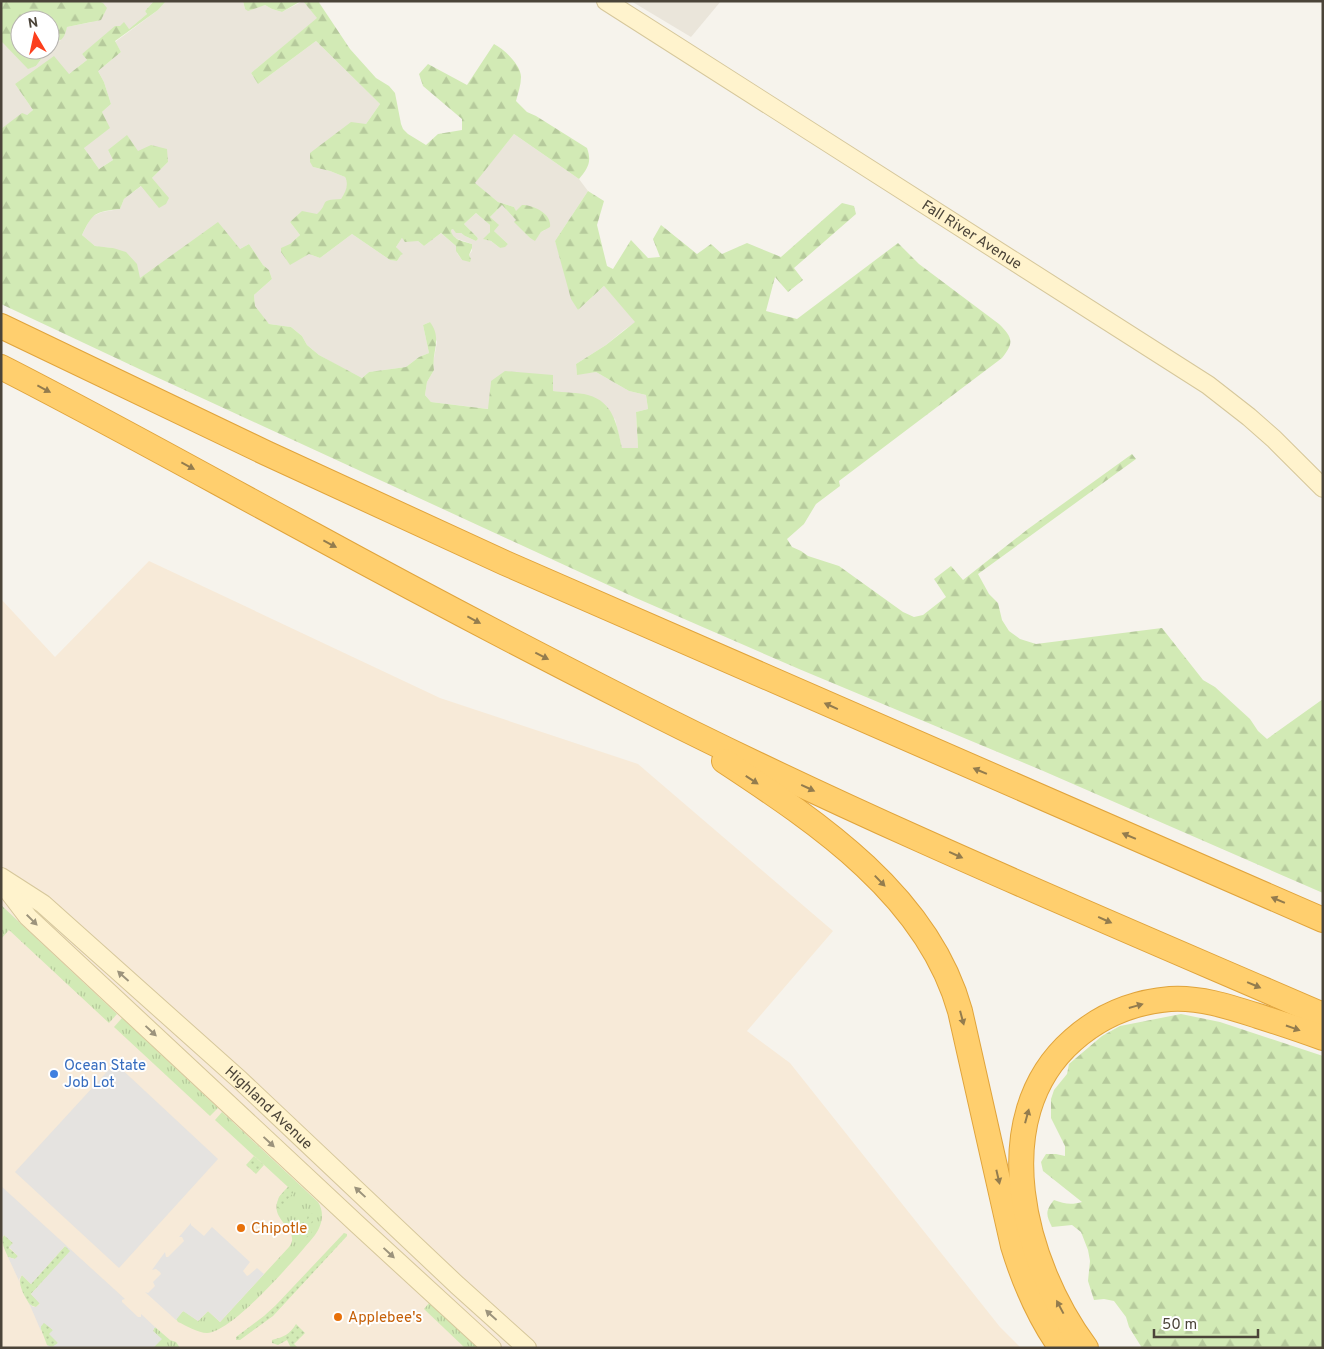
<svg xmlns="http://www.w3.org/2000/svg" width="1324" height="1349" viewBox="0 0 1324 1349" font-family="Overpass,sans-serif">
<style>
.residential{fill:#eae5da}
.commercial{fill:#f7ead8}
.grass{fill:url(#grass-tufts)}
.forest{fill:url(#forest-firs)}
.garden{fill:url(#garden-dots)}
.parking{fill:#e5e3e0}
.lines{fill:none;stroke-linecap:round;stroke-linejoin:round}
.secondary-casing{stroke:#d6c79b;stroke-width:20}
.highway-casing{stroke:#e0a43c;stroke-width:26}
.secondary{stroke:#fff3cd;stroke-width:18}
.highway{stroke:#ffcf6e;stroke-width:24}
.oneway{fill:#937c4e}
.oneway2{fill:#9c937c}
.shop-dot{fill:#3f7fe0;stroke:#fff;stroke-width:2}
.food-dot{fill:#e8710a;stroke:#fff;stroke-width:2}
.labels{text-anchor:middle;stroke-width:4;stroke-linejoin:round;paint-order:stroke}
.street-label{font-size:15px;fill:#4b4439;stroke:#fff}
.shop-label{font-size:15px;fill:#366cbe;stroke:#fff;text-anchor:start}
.food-label{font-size:15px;fill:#c56008;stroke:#fff;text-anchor:start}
</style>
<defs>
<pattern id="grass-tufts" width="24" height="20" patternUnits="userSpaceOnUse" patternTransform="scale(1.25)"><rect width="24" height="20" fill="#d2eab5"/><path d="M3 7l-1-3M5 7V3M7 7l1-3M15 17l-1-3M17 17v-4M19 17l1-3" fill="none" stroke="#b6ca9c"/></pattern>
<pattern id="forest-firs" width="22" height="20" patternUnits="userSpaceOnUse" patternTransform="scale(1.25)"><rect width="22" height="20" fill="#d2eab5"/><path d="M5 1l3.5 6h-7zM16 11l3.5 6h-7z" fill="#b6ca9c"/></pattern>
<pattern id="garden-dots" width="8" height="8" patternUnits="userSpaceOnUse" patternTransform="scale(1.25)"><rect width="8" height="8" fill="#d2eab5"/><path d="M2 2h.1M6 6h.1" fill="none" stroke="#b6ca9c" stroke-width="1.8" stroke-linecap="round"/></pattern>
</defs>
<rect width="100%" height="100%" fill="#f6f3ec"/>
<g class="residential">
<polygon points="99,1 154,1 145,11 147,14 129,29 120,26 82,54 87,60 69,74 15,84 33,110 27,115 1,129 1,41 29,68 36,66 48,50 50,50 50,47 52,44 60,41 67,27 92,22 103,3"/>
<polygon points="166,1 243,1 245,9 265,5 272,9 282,12 303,1 318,18 251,73 258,84 316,41 380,104 366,124 313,167 330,171 345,177 347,181 347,187 345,194 341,199 317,215 302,212 290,222 300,235 290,244 289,264 309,254 320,258 352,234 390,260 397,261 401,255 396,247 402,238 410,241 418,241 424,246 441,233 456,246 457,253 462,260 471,259 469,255 472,251 472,244 455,238 452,235 451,230 453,229 459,233 461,233 465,236 476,241 478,239 477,237 464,224 476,213 490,225 490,232 484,239 491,241 500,248 508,244 494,231 490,217 502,205 516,220 515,222 530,238 535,240 541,232 545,230 516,212 514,207 498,202 474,183 514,134 579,179 588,191 555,241 578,310 604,286 636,322 624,330 606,345 576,364 577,374 596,372 629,391 646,395 648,409 636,412 638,448 622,449 615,419 565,393 553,391 552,375 491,381 489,409 431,402 425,395 427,382 434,370 433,363 437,342 430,322 423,325 429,353 419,357 406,367 369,372 362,378 342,368 319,355 307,345 302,336 291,327 269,324 261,315 255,306 254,295 272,279 269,270 263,265 249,244 240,249 150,271 139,279 113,248 95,246 82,235 91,217 102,212 120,209 124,199 152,178 168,162 138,151 108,150 113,160 99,169 84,148 102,112 111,104 104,82 98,71 121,52 115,42 158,10"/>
<polygon points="631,1 721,1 691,37"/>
</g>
<polygon class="commercial" points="149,561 440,698 638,764 833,931 747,1031 790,1063 1000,1327 1021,1348 1,1348 1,599 55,657"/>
<g class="grass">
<polygon points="1,905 117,1014 109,1023 9,930 1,939"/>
<polygon points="122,1018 218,1108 210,1116 114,1027"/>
<path d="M222,1112l96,90c7,11 4,23 -3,33 -18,22 -82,97 -108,98 -9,0 -20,-7 -29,-11l-2,-3 6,-7 2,-1 14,10 10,-10 12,11 69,-75c14,-18 -24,-27 -9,-51 2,-3 5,-6 8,-9l-73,-67z"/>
<polygon points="429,1303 478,1348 465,1348 424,1309"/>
<polygon points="155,1327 170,1340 176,1342 180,1348 153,1348 161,1339 153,1331 154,1328"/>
</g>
<g class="forest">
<path d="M1,1h98l4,2 4,5 -6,12 -34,7c-4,18 -8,10 -17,20v-27h-30v30h28l-12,16 -8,3 -27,-28z"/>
<path d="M154,1h12l-8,9 -43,31 6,11 -23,19 6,11 7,22 -9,8 8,16 -26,20 15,21 14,-9 -5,-10 19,-15 11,16 13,-6 16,4 1,13 -16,16 17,20 -3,6 -7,4 -18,-22 -17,13 -4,10c-25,3 -27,3 -38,26l13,11 18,2 13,4 11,12 3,14 78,-56 22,27 9,-5 14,21 6,5 3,9 -18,16 1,11 14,18 22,3 11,9 5,9 12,10 43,23 7,-6 37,-5 13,-10 10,-4 -6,-28 7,-3c13,18 1,29 4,48l-7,12 -2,13 6,7 57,7 3,-28 14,-10 48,4v16c11,2 25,1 35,4 26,7 29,31 34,53h16l-2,-36 12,-3 -2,-14 -17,-4 -33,-19 -19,3 -1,-11 30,-19 29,-23 -31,-36 -26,24 -7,-11 -16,-58 33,-50 16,10 -7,24 10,41 6,3 18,-29 17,18 12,-1 -7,-18 8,-14 36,29 14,-10 11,10 25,-11 34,14 61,-54 12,3 2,8 -62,54 9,12 -15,12 -13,-15 -9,34 31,8 101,-76 21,21 80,60c13,13 16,18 3,34l-163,123 1,5 -24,18 -12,20 -17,15 5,8 9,4 7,5 31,10 64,46 11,5 9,-2 23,-18 -12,-18 17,-13 12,14 65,-51 104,-75 4,5 -158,115 11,20 9,9 4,17 7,11 11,8 16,5 126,-16 41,52 12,7 35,32 8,12 9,8 56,-40v194l-282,-123 -242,-101 -163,-71 -484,-223 -151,-71v-175l21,-16 5,2 6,-5 -18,-26 39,-28 15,18 18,-14 -5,-6 33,-28h5l4,-4 5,7 18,-15 -2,-3z"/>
<polygon points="243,1 301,1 282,12 272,9 265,5 248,11 245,9"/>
<path d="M303,1h15l32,48 26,29 13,8 6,7 6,31 2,5 5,5 18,11 12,-11 24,-4v-11l-39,-33 -4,-12 9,-10 39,21 27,-41c10,5 27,21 27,33 0,8 -3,16 -5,24l11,11 9,4 51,32c5,14 1,20 -8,31l-65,-45 -39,49 23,19 16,5 2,4 6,-6c12,0 30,9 28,22l-9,5 -6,9 -5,-3 -16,-16 2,-2 -14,-15 -12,12 9,8 -5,6 14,13 -3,3 -5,1 -9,-7 -8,-2 7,-7v-7l-14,-12 -12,11 13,13 1,2 -2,2 -11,-5 -4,-3h-5l-3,-4 -2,1c1,10 12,11 21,14v4l-3,7 2,4 -1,3 -8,-2 -6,-9v-5l-15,-13 -17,13 -6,-5 -13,1 -3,-4 -6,9 7,7 -2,1 -4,6 -7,-1 -38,-26 -32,24 -11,-4 -19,11 -9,-13v-4l9,-4 10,-9 -10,-13 12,-11 15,3c13,-11 0,-14 24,-15 5,-7 8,-15 4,-22l-15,-6 -17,-4 -3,-5v-9l41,-31 15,2 14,-20 -64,-63 -58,43 -7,-11 66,-55z"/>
<path d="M1181,1014l39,8 103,34v292h-181l-13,-21 -3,-10 -12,-16 -10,-2 -10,1 -6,-19 2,-20 -2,-11 -7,-18 -9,-7 -20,2c-6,-12 -7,-16 2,-27 10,4 18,5 28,2l-39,-31 -2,-9 5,-8h10l9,2v-10l-14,-28v-19l3,-9 13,-16 2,-10 33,-28 18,-10z"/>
</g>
<g class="garden">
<polygon points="254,1156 264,1165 256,1174 246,1165"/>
<polygon points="288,1187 293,1189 293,1193 279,1209 277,1208 279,1197"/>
<polygon points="311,1213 314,1215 313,1222 310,1225 312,1232 308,1237 302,1238 299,1233 302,1223 307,1219 308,1214"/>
<polygon points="344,1233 347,1234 347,1236 273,1316 240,1340 236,1340 236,1337 264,1316 276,1305"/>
<path d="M4,1235l9,8 -4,5 9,8 -3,3 -7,-2c-3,-7 -8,-15 -4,-22z"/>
<path d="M65,1246l6,5 -40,43 9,9 -4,4 -6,-2c-5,-8 -14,-22 -8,-30l9,9z"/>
<polygon points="44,1322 53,1330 58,1343 55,1346 50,1347 47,1345 41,1329 41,1326"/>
<path d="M296,1324l9,9 -11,11 4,4h-7l-4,-8 -9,5 -6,-2v-3c12,-3 18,-6 24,-16z"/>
</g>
<g class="parking">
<polygon points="115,1063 218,1159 119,1268 15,1172"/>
<polygon points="1,1186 125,1299 122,1300 122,1302 138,1317 141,1317 141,1314 156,1328 154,1328 153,1331 162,1339 153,1348 49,1348 47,1345 52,1347 58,1343 49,1334 53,1330 44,1323 41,1326 41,1331 29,1303 33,1307 36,1307 40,1304 31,1294 70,1251 65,1246 31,1284 22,1275 19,1279 20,1283 8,1257 15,1259 18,1256 9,1247 13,1243 4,1235 2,1237 1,1241"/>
<polygon points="191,1223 191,1225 204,1236 212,1227 250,1262 243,1271 247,1276 249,1275 257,1268 264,1274 220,1322 208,1311 198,1321 183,1311 176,1320 145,1292 148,1293 155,1286 153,1282 161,1274 160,1272 156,1269 152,1270 165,1252 166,1257 168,1257 184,1241 182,1237 179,1237"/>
</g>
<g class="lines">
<g class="secondary-casing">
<g id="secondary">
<path id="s1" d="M606,1l602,384 41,32 25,22 49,49"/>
<path id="s2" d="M1,877l42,27 197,176 217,205 70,63"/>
<polyline points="2,883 28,917 358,1225 492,1348"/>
</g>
</g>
<g class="highway-casing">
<g id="highway">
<polyline points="1,326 266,453 505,563 1323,920"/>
<path d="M1,367c106,54 209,112 313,168 106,58 213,114 321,169 224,114 457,211 688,311"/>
<path d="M724,761c94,62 204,135 236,250l53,235c11,36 26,71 48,102"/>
<path d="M1086,1348c-62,-83 -102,-230 -13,-308 27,-24 61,-38 97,-41 30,-2 60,8 88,17 22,7 43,14 65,22"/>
</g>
</g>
<use href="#secondary" class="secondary"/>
<use href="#highway" class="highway"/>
</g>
<defs><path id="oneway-solid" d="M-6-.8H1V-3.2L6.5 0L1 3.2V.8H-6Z" transform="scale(1.25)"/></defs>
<g class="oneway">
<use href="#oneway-solid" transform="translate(44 389) rotate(28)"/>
<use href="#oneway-solid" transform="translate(188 466) rotate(28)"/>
<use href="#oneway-solid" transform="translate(330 544) rotate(28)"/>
<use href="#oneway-solid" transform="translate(474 620) rotate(28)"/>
<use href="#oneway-solid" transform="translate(542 656) rotate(27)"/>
<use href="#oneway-solid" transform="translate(831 706) rotate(-156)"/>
<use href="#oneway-solid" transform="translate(980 771) rotate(-157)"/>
<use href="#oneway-solid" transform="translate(752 780) rotate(33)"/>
<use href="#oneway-solid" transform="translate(808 788) rotate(25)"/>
<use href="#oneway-solid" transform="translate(1129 836) rotate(-157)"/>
<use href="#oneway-solid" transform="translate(956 855) rotate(24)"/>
<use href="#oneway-solid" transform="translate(880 881) rotate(46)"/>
<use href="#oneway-solid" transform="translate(1278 900) rotate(-157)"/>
<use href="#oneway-solid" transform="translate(1105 920) rotate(24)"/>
<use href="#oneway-solid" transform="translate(1254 985) rotate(23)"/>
<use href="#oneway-solid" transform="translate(1136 1006) rotate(-16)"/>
<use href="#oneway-solid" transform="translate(962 1018) rotate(75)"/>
<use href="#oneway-solid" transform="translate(1293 1028) rotate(19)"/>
<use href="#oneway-solid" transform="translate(1027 1116) rotate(-75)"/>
<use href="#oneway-solid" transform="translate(998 1177) rotate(77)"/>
<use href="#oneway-solid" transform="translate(1060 1307) rotate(-118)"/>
</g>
<g class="oneway2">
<use href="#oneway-solid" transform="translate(32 920) rotate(45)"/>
<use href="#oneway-solid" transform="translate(123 976) rotate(-138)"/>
<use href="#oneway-solid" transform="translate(151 1031) rotate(43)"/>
<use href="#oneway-solid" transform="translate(269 1142) rotate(43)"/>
<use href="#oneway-solid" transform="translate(360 1192) rotate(-137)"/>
<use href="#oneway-solid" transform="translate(389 1253) rotate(43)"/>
<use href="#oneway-solid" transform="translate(491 1315) rotate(-138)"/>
</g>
<circle class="shop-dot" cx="54" cy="1074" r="5"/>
<g class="food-dot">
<circle cx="241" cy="1228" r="5"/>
<circle cx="338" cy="1317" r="5"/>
</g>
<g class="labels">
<g class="street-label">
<text dy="5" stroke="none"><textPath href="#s1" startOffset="434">Fall River Avenue</textPath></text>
<text dy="5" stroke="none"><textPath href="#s2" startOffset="354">Highland Avenue</textPath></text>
</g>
<g class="shop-label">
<text x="64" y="1070">Ocean State<tspan x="64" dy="17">Job Lot</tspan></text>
</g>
<g class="food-label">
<text x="251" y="1233">Chipotle</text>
<text x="348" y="1322">Applebee's</text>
</g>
</g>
<rect width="1324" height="1349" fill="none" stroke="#4b4439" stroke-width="5"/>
<g transform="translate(35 35) rotate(351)"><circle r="24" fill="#ffffff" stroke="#b7b4b0"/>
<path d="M0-4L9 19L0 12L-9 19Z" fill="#fc3f1d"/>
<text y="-8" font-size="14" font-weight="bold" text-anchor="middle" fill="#4b4439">N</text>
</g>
<path d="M1154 1329v8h104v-8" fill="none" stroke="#4b4439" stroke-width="2.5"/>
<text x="1162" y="1329" font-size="15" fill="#4b4439" stroke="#ffffff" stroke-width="4" paint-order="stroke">50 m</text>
</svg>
